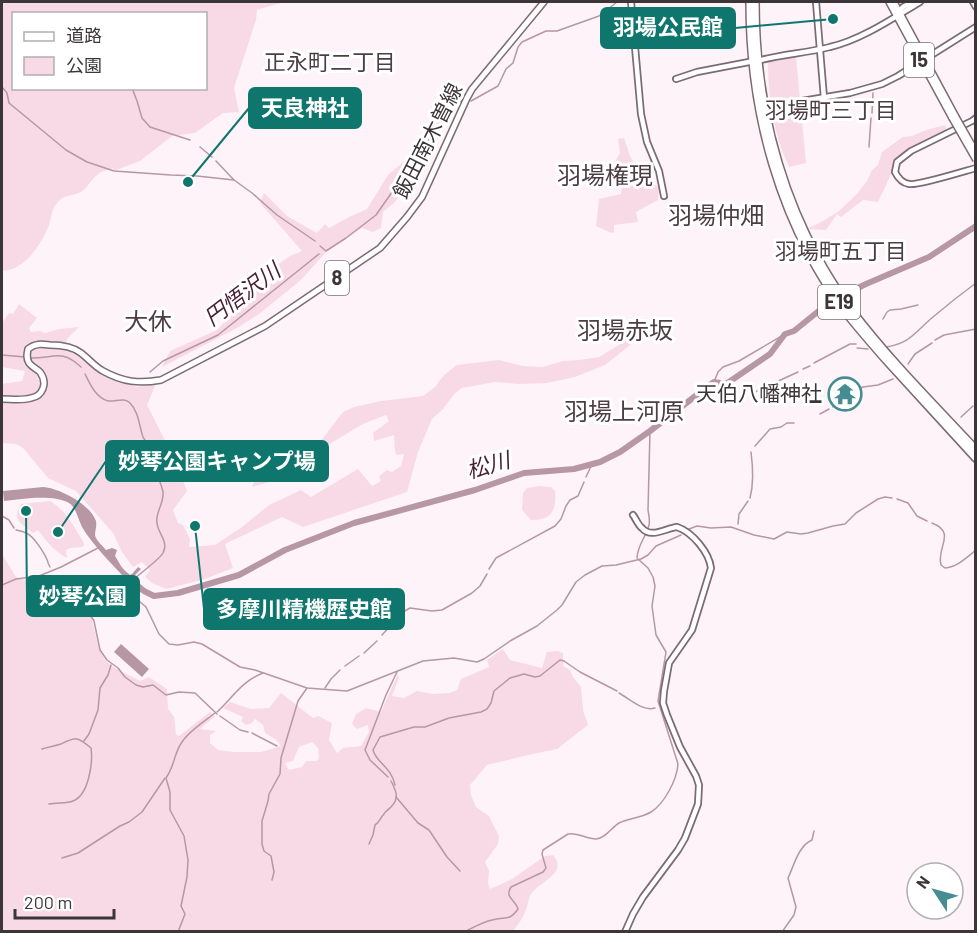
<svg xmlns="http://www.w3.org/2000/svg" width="977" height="933" viewBox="0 0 977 933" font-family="Barlow,'Noto Sans JP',sans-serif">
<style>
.green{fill:#f8dae6;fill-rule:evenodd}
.water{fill:#b697a3}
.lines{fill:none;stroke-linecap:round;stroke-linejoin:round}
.stream{stroke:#b697a3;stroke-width:1.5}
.river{stroke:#b697a3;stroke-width:6}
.secondary-casing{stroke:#7c6c72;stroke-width:8}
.primary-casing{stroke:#7c6c72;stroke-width:8}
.highway-casing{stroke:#7c6c72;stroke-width:10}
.secondary{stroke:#fff;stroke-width:4.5}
.primary{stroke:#fff;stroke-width:5}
.highway{stroke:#fff;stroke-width:7}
.primary-bridge-casing{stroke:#7c6c72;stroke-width:8;stroke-linecap:butt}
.primary-bridge{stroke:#fff;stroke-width:5}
.labels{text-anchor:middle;stroke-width:6;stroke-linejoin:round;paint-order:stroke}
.shield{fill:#fff;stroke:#777274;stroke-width:1.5}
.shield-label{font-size:20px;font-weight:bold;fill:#3d3639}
.street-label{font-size:21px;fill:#3d3639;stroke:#fff}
.poi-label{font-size:21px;fill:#3d3639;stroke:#fff;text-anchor:end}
.neighbourhood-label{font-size:22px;fill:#4d3e44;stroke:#fff}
.water-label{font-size:22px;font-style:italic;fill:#491e33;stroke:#fff}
.quarter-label{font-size:24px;fill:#4d3e44;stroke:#fff}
.leader{fill:none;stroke:#0f766e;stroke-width:2}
.callout-dot{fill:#0f766e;stroke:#fff;stroke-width:2}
.callout{fill:#0f766e;stroke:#0f766e;stroke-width:2}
.callout-label{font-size:22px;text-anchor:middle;font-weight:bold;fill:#fff}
</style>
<rect width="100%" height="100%" fill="#fef3f8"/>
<g class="green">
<path d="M2,2h282l-27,8 -1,10 -22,68 5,24 -16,1 -28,20 -23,3 -32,25 -26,10 -1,-3c-5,2 -12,3 -16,7 -6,5 -10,13 -16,17 -9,5 -18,2 -24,11 -5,6 -6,15 -8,22 -8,20 -24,45 -47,46zM14,14h192v74h-192z"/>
<path d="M796,57l10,106 -17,4c-15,-32 -21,-68 -21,-103l1,-2z"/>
<polygon points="441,117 444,124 426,170 409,182 394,203 383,212 381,228 373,232 362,228 328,250 301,280 259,314 237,328 162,367 170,351 217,330 249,296 264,285 270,270 290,256 302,251 260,203 264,193 287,216 317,233 325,224 329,228 349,217 367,209 388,175 407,159 410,151 424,134"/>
<path d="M945,125l2,6 -40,20c-13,8 -11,10 -16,23 -4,10 -9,19 -13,28l-15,-2 -22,17 -4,-3 -11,16 -19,-1 16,-8 16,-10 18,-17 10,-13 5,-11 6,-5 4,-13 21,-15 9,-1 14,-6z"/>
<polygon points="624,138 630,156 636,166 643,170 652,184 659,187 658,200 636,212 638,222 614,225 614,233 609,232 596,226 599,199 621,194 622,183 616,160 620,153 618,139"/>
<polygon points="19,304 37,318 29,328 31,332 40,331 45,333 59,329 79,327 67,339 64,349 75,352 84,358 96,370 137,387 155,383 155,386 147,405 176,462 187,491 173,510 178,523 183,525 190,539 189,547 215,545 242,527 269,505 301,490 311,497 358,469 372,486 381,481 379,476 387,470 392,472 401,466 404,454 397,455 395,452 394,435 374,441 373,433 389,421 386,415 363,424 326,446 327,466 301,478 286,477 252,487 260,468 285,456 295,458 314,457 320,442 343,412 354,407 381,401 423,396 435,387 444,375 457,365 499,360 523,366 542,367 563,361 579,360 599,357 619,345 644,322 646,327 642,333 634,342 605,365 575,377 547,383 519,384 495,382 462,388 455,393 443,409 432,419 418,452 407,492 303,527 282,517 225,544 233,568 205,579 166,589 152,583 145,577 150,570 142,562 133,567 122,552 113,533 76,491 48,478 23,448 16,444 2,443 2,384 22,381 25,371 2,367 2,323 9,313 13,314"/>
<polygon points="855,387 857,389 838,403 834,395"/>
<path d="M540,486l11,1 4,4c2,18 -3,30 -24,29l-9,-10 1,-17 4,-5z"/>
<path d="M50,501c16,9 23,25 33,40l1,4 -2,2 -12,1 -4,2 1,8c-13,-7 -20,-16 -29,-28l-5,3c-12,-10 -22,-13 -12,-29z"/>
<path d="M2,554l14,23 15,5 15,-2 16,2 21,13 -1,3 7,9 10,42 6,11 8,7 27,14 9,-4 18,12 1,20 6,8 2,17 3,2 31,-24 5,4 -15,13 16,2 -6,4v8l8,7 16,2h27l20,-6 -6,-7 -10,-6 -2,-8 -8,-6 -3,4 -6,2 -5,-4 2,-4 -20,-9 7,-6 21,7 18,-1 12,-15 32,25 5,-2 14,7 -3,17 8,13 6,-5 18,-2 8,-14 -1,-7 -11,4 -5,-5 4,-10 10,-6 15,4 17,-38 1,3 -7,19 12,2 13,-7 16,3 17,-1 7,-3 4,-11 28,-12 -2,-7 16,-11 7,11 32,8 5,-16 10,-1 6,2v13l7,4 3,7 8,10 2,23 5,15 -31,24 -29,6 -41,10 -17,20 1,10 5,12 13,9 10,20 -1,8 -13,18 4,9 -1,12 2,6 22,-10 33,-23 8,-1c16,18 -14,27 -22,39 -2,3 -3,9 -4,13 -3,9 -8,17 -14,24h-511zM312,742l6,6 1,11 -3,2h-10l-4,6 -13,3 -4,-7 8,-2 6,-14z"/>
</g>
<g class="water">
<path d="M43,487c16,1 47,17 53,34 1,5 -1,10 -1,14 1,6 8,11 11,15l6,-2 5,2 -2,6c6,9 5,11 15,19l2,-1 6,-7 3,2 -12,12 -5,-4c-15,-16 -31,-32 -42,-50 -4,-8 -6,-20 -13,-24 -17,-9 -46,-4 -65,-2l-1,-10z"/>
<polygon points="121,644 149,669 142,677 114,652"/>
</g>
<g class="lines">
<g class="stream">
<polyline points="2,87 7,93 9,103 66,150 87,162 114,171 171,175 197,176 234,180 252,193 277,215 315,241"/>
<polyline points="132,88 137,101 142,118 150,127 190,140"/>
<polyline points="471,101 498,86 506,69 513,63 518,47 522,42 546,31 557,31 599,16 617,2"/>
<polyline points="872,113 873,93"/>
<polyline points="200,147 212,157"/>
<polyline points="869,147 871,118"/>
<polyline points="216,161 234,180"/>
<polyline points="320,246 326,251 346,238 376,215 453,105 462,101"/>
<polyline points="883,319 887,312 890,310 901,309 918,305"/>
<polyline points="935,340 944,335 976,329"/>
<path d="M886,347c25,-4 29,-15 47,-30 14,-12 28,-23 43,-34"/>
<polyline points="857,348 868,349"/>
<polyline points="2,355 25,357"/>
<path d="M29,358c25,1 31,-10 52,9"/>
<polyline points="814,363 850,344 856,344"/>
<polyline points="908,364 915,354 932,343"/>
<polyline points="803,369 810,366"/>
<polyline points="150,372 163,361 218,335 319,254"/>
<path d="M85,374c5,10 11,24 23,27 8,1 16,-4 22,2 9,9 9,23 13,34 2,5 7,7 8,11 2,4 1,9 2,14 2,10 8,20 10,30 1,12 -8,21 -6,31 1,11 12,18 6,30 -4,7 -24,21 -31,28"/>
<polyline points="714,382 718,372 723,367 739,361 785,334"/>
<polyline points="774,383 798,372"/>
<polyline points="755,392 771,385"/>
<polyline points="840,403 857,390 863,387 878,385 893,379"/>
<polyline points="975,404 976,404"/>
<polyline points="833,407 835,405"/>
<polyline points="820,414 829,409"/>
<polyline points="961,417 973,406"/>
<polyline points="755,446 770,429 781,427 787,423 794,423"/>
<polyline points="586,477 592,464"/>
<path d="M750,498c4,-15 3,-31 1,-46"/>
<polyline points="897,499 908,503 917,516 927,521"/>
<polyline points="2,516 9,520 14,528"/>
<path d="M932,523c25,10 4,24 9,42l4,3c12,-1 21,-10 31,-18"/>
<polyline points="738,524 739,514 748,501"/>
<polyline points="689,529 697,526 711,528 731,527 754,535 774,539 787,532 801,534 808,533 833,526 845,524 856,513 878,499 885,497 892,498"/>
<path d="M16,530c4,1 7,1 10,3 8,3 19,21 22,29"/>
<path d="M637,558c1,-15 9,-20 12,-33 1,-4 0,-10 -1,-15l2,-79"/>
<polyline points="48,563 50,567"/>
<polyline points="489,569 496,558 555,526 561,519 566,506 570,500 578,496 584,482"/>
<polyline points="128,579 127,581 126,590 146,607 159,634 169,644 178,645 194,642 202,644 240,667 255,670 307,688 347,691 423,661 454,658 477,662 484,659 510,641 537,626 557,610 562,605 576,582 585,575 602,566 616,565 641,559 648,555 656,546 681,535"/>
<polyline points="56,582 69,590 84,605 94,621 100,650 107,660 118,668 125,677 136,685 143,687 153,685 166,695 179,692 195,693 217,714"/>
<polyline points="127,583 137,592 144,591"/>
<polyline points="2,585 16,579 39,576 61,567 98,548"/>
<polyline points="382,635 403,612 410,608 432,611 442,610 472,593 480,586 487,574"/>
<polyline points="364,653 377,641"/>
<polyline points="345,666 359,656"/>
<polyline points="325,688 331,679 340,670"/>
<path d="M619,693c11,6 24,19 36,15"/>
<path d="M217,712c16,-15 25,-31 46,-39"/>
<polyline points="220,716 240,730 248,732"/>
<polyline points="252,733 277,746"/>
<polyline points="84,741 89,734 98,710 100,688 108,675 111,665"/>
<path d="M42,749c6,-2 13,-3 19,-5 15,-7 16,-8 30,4 2,14 -2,47 -18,53 -6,3 -17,1 -24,3"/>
<polyline points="388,777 370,760 365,750 386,695 397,672"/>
<path d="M395,785c-4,-19 -18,-21 -22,-35l7,-13 34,-10h11l24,-9 32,-6 6,-3 4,-6 3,-12 16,-13 14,-4 11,3 5,-1 20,-16 4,1 16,11 37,19"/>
<polyline points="396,797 418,823 429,830 447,857 460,871"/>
<path d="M369,844l4,-9 2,-10c5,-3 5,-7 9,-11 0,-1 6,-6 7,-7 9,-9 5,-16 0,-26"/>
<polyline points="62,858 78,853 120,826 129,822 142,812 165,778"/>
<polyline points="272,880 274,872 271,856 264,851 262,844 262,821 268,801 269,794 280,774 281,758 298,701 307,688"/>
<path d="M178,932l7,-18 -4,-8 6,-29 1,-17 -4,-24 -14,-26v-18l-4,-14c9,-13 8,-25 16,-36 7,-11 23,-21 33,-29"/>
<path d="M464,932c9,-4 18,-10 28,-12 13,-4 17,2 26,-11 -2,-9 -14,-11 -7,-22l32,-15 3,-4 -4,-14 1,-4 25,-16c10,-2 18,5 28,5 9,0 16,-12 23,-16 10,-5 22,-5 32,-11 13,-8 26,-32 27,-48l-20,-63 8,-49 -10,-17 -4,-29 3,-20 -2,-9 -5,-9 -10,-9"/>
<path d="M782,932l12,-17 2,-8 -8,-29c6,-12 10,-32 24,-38l2,-9"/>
</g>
<polyline class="river" points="125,575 144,591 154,596 178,593 239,575 285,550 354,523 475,490 524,473 574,469 600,462 620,452 650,431 711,384 714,382 726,384 770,354 785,334 794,331 831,301 866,284 929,257 976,226"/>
<g class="secondary-casing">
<g id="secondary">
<polyline points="631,2 641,114 647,142 659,171 664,196"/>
<polyline points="816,2 824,98"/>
<polyline points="973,2 976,7"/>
<polyline points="897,13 903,7 912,2"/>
<path d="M761,60c23,-6 46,-7 69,-13 31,-7 63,-29 90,-45"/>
<polyline points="676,79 697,72 749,62"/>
<polyline points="802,101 850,93 882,84 898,76 976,27"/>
<path d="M976,118l-4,3 -61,30 -14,11 -2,10c3,6 7,11 14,12 8,2 56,-13 67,-16"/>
<path d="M625,932l8,-18 10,-17 35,-47 7,-12 13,-34 1,-19 -3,-9 -16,-29 -13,-32 -4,-12 1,-12 5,-28 23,-33 19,-62c-2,-16 -19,-36 -34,-41 -11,1 -26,12 -35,1 -4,-3 -6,-9 -9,-13"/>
</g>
</g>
<g class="primary-casing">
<g id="primary">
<polyline points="889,2 952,118"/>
<polyline points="894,2 956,117"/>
<path d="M2,399c9,0 19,2 29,-1 12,-2 17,-15 9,-26 -3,-3 -8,-5 -11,-9 -3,-5 -2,-9 -1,-14 7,-6 14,-5 22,-4 11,0 22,1 31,8 8,6 13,13 22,18 20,11 36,13 58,9l104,-54 115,-78 27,-31 15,-20 45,-99 5,-9 72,-87"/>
</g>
</g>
<g class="highway-casing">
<g id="highway">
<path d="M750,2c0,109 29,219 95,309 14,18 29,35 44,52 29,32 58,63 87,95"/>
<path d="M755,2c0,109 30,219 96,308 37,49 83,95 125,140"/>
</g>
</g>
<use href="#secondary" class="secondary"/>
<use href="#primary" class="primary"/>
<use href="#highway" class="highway"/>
<g class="primary-bridge-casing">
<g id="primary-bridge">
<polyline points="956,117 976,152"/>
<polyline points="952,118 976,160"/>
</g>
</g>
<use href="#primary-bridge" class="primary-bridge"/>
</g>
<defs>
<g id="temple-ring" transform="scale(1.725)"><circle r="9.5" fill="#fff" stroke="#458d92" stroke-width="1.5"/><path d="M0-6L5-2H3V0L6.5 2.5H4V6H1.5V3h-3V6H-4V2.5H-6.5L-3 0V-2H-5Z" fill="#458d92"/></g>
</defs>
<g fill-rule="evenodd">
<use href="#temple-ring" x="845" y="394"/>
</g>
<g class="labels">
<g class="shield">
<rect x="904" y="43" width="30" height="34" rx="4.5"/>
<rect x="325" y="261" width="24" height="34" rx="4.5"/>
<rect x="818" y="285" width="42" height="34" rx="4.5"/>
</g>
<g class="shield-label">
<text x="919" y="67">15</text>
<text x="337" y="285">8</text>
<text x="839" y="309">E19</text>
</g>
<g class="street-label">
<text transform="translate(428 141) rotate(-63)" y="7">飯田南木曽線</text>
</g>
<g class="poi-label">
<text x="822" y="401">天伯八幡神社</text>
</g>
<g class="neighbourhood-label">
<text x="330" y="70">正永町二丁目</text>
<text x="831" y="118">羽場町三丁目</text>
<text x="841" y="259">羽場町五丁目</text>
</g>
<g class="water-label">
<text transform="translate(242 294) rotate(-37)" y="8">円悟沢川</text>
<text transform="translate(488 465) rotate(-16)" y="8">松川</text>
</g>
<g class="quarter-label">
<text x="605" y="184">羽場権現</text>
<text x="716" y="224">羽場仲畑</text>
<text x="148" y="330">大休</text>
<text x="625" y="339">羽場赤坂</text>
<text x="624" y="420">羽場上河原</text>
</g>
</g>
<path class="leader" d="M833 19L735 28M188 182L249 108M58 532L106 461M26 511L27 596M195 526L204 609"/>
<g class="callout-dot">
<circle cx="833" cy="19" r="6"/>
<circle cx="188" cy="182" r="6"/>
<circle cx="58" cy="532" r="6"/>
<circle cx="26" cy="511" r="6"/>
<circle cx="195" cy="526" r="6"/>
</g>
<g class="callout">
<rect x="601" y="8" width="134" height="40" rx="6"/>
<rect x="249" y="88" width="112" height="40" rx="6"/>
<rect x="106" y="441" width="222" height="40" rx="6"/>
<rect x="27" y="576" width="112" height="40" rx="6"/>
<rect x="204" y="589" width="200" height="40" rx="6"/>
</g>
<g class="callout-label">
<text x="668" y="35">羽場公民館</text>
<text x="305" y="116">天良神社</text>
<text x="217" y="469">妙琴公園キャンプ場</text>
<text x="83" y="604">妙琴公園</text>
<text x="304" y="617">多摩川精機歴史館</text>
</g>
<rect width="977" height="933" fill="none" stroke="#3d3639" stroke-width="6"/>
<rect x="12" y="12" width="195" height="78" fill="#ffffff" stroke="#b1afb0" stroke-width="1.5"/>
<rect x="24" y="32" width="30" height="9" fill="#ffffff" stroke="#b1afb0" stroke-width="1.5"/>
<text x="66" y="42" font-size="18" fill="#3d3639">道路</text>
<rect x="24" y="57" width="30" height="18" fill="#f8dae6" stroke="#b1afb0" stroke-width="1.5"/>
<text x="66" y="72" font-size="18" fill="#3d3639">公園</text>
<g transform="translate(935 891) rotate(306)"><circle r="28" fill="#ffffff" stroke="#b1afb0" stroke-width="1.5"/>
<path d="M0-4.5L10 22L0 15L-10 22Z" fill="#458d92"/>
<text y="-9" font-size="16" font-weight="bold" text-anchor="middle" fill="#3d3639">N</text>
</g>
<path d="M15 909v9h99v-9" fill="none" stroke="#3d3639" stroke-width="3"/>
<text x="24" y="909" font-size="18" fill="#3d3639" stroke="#ffffff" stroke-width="4.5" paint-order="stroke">200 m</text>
</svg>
